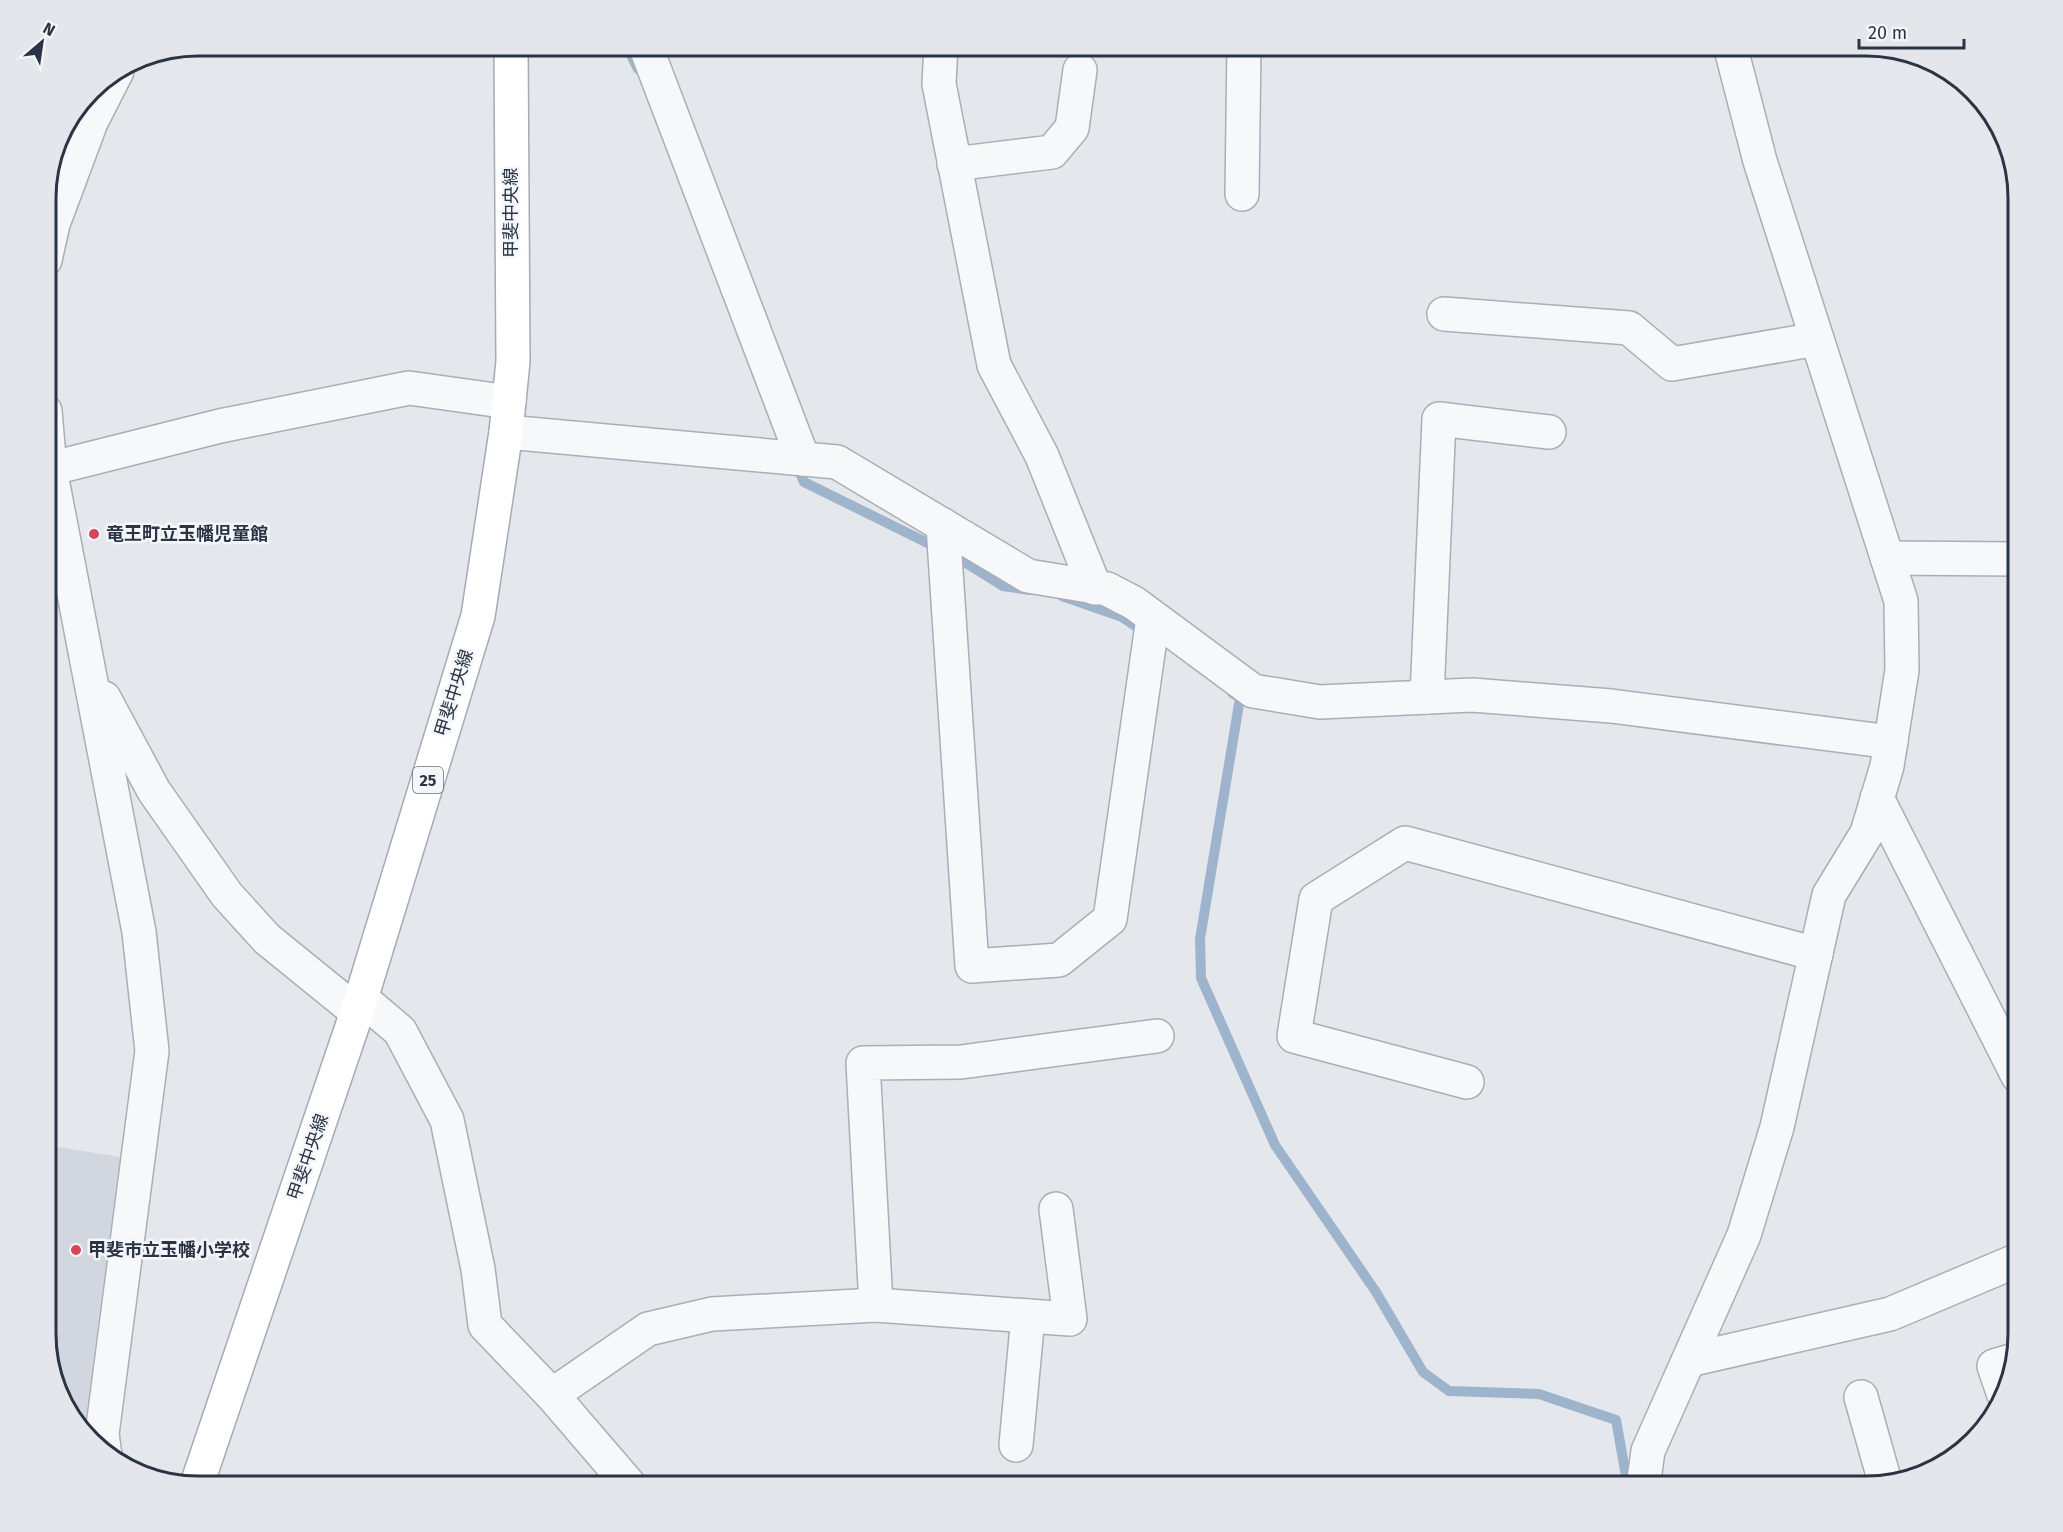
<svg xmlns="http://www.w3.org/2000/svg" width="2063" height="1532" viewBox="0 0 2063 1532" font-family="'Fira Sans','Noto Sans JP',sans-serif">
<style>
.built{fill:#d2d6de}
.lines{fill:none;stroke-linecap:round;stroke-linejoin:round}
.stream{stroke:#9eb4cd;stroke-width:10}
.minor-casing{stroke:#a9aeb7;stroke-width:36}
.primary-casing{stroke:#a3abb8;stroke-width:36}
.minor{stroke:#f7f8fa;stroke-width:33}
.primary{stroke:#fff;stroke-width:33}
.poi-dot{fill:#d34759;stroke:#f4f6f9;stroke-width:2}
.labels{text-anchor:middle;stroke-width:5;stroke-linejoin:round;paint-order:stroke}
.shield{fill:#f4f6f9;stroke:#676e7b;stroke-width:1.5}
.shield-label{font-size:16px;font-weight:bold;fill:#2b3445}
.street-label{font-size:18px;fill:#2b3445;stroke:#f4f6f9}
.poi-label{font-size:18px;font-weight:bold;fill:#2b3445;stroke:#f4f6f9;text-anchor:start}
.rim{fill:none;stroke:#2b3445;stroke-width:3}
</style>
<rect width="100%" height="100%" fill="#e4e7ec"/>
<polygon class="built" points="45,1145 120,1157 84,1430 61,1402 45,1344"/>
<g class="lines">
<g class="stream">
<polyline points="626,45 638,69"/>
<polyline points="795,462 804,482 958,558 1003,586 1029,590"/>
<polyline points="1062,596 1122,617 1146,633"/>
<polyline points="1232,693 1240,698 1200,939 1201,978 1275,1145 1376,1292 1423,1372 1449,1391 1539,1394 1616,1420 1628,1487"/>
</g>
<g class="minor-casing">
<g id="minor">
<polyline points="645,45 803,459"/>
<polyline points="941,45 939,84 994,365 1042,456 1095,588"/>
<polyline points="954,164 1052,152 1072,128 1080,70"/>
<polyline points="1242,194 1244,45"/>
<polyline points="45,260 53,224 91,122 117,71"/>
<polyline points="1444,314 1629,328 1672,364 1817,339"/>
<polyline points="45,411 50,469 139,932 152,1051 102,1434 105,1456"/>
<polyline points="506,432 837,462 1028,576 1107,589 1134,603 1253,691 1320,702 1472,695 1611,706 1891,742"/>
<polyline points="45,470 220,426 409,388 509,402"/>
<polyline points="943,525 972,966 1059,960 1110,919 1153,618"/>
<polyline points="1887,558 2018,559"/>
<polyline points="1427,697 1439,419 1549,432"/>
<polyline points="104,698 154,791 227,895 267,939 357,1012"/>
<polyline points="1877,798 2018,1076"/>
<polyline points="361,998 400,1031 447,1120 478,1269 485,1325 552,1395 631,1487"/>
<polyline points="1467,1082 1294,1036 1316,899 1405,843 1816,954"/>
<polyline points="876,1305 863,1063 961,1062 1157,1036"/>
<polyline points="1689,1360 1890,1314 2018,1260"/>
<polyline points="552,1395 648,1329 712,1314 876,1305 1070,1319 1056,1209"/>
<polyline points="2004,1395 1994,1366 2014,1360"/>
<polyline points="1861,1397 1885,1482"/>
<polyline points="1016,1445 1028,1316"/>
<polyline points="1643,1487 1648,1451 1744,1235 1777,1127 1829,895 1867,833 1887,766 1902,670 1901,601 1760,161 1730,45"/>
</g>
</g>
<g class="primary-casing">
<polyline id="primary" points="196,1487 357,1012 478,616 506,432 513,361 511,45"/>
</g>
<use href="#minor" class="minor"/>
<use href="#primary" class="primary"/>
</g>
<g class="poi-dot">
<circle cx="94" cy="534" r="6"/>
<circle cx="76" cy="1250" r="6"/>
</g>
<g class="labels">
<rect class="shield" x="413" y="767" width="30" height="26" rx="4.5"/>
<g class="shield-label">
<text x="428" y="786">25</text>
</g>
<g class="street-label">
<text transform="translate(511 213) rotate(-90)" y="6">甲斐中央線</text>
<text transform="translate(454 693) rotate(-73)" y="6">甲斐中央線</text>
<text transform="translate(308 1157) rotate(-71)" y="6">甲斐中央線</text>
</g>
<g class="poi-label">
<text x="106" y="540">竜王町立玉幡児童館</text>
<text x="88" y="1256">甲斐市立玉幡小学校</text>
</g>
</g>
<path d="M0 0H2063V1532H0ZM198 56H1866A142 142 0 0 1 2008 198V1334A142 142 0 0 1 1866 1476H198A142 142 0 0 1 56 1334V198A142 142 0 0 1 198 56Z" fill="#e4e6eb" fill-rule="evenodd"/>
<path class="rim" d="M198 56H1866A142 142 0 0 1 2008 198V1334A142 142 0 0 1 1866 1476H198A142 142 0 0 1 56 1334V198A142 142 0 0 1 198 56Z"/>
<g transform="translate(42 42) rotate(29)" stroke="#f4f6f9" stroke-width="4.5" paint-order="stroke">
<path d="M0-4.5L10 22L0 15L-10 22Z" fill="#2b3445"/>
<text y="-9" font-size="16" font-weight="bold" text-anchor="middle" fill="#2b3445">N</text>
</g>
<path d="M1859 39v9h105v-9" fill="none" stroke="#2b3445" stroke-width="3"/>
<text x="1868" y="39" font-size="18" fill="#2b3445" stroke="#f4f6f9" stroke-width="4.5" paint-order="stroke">20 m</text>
</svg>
